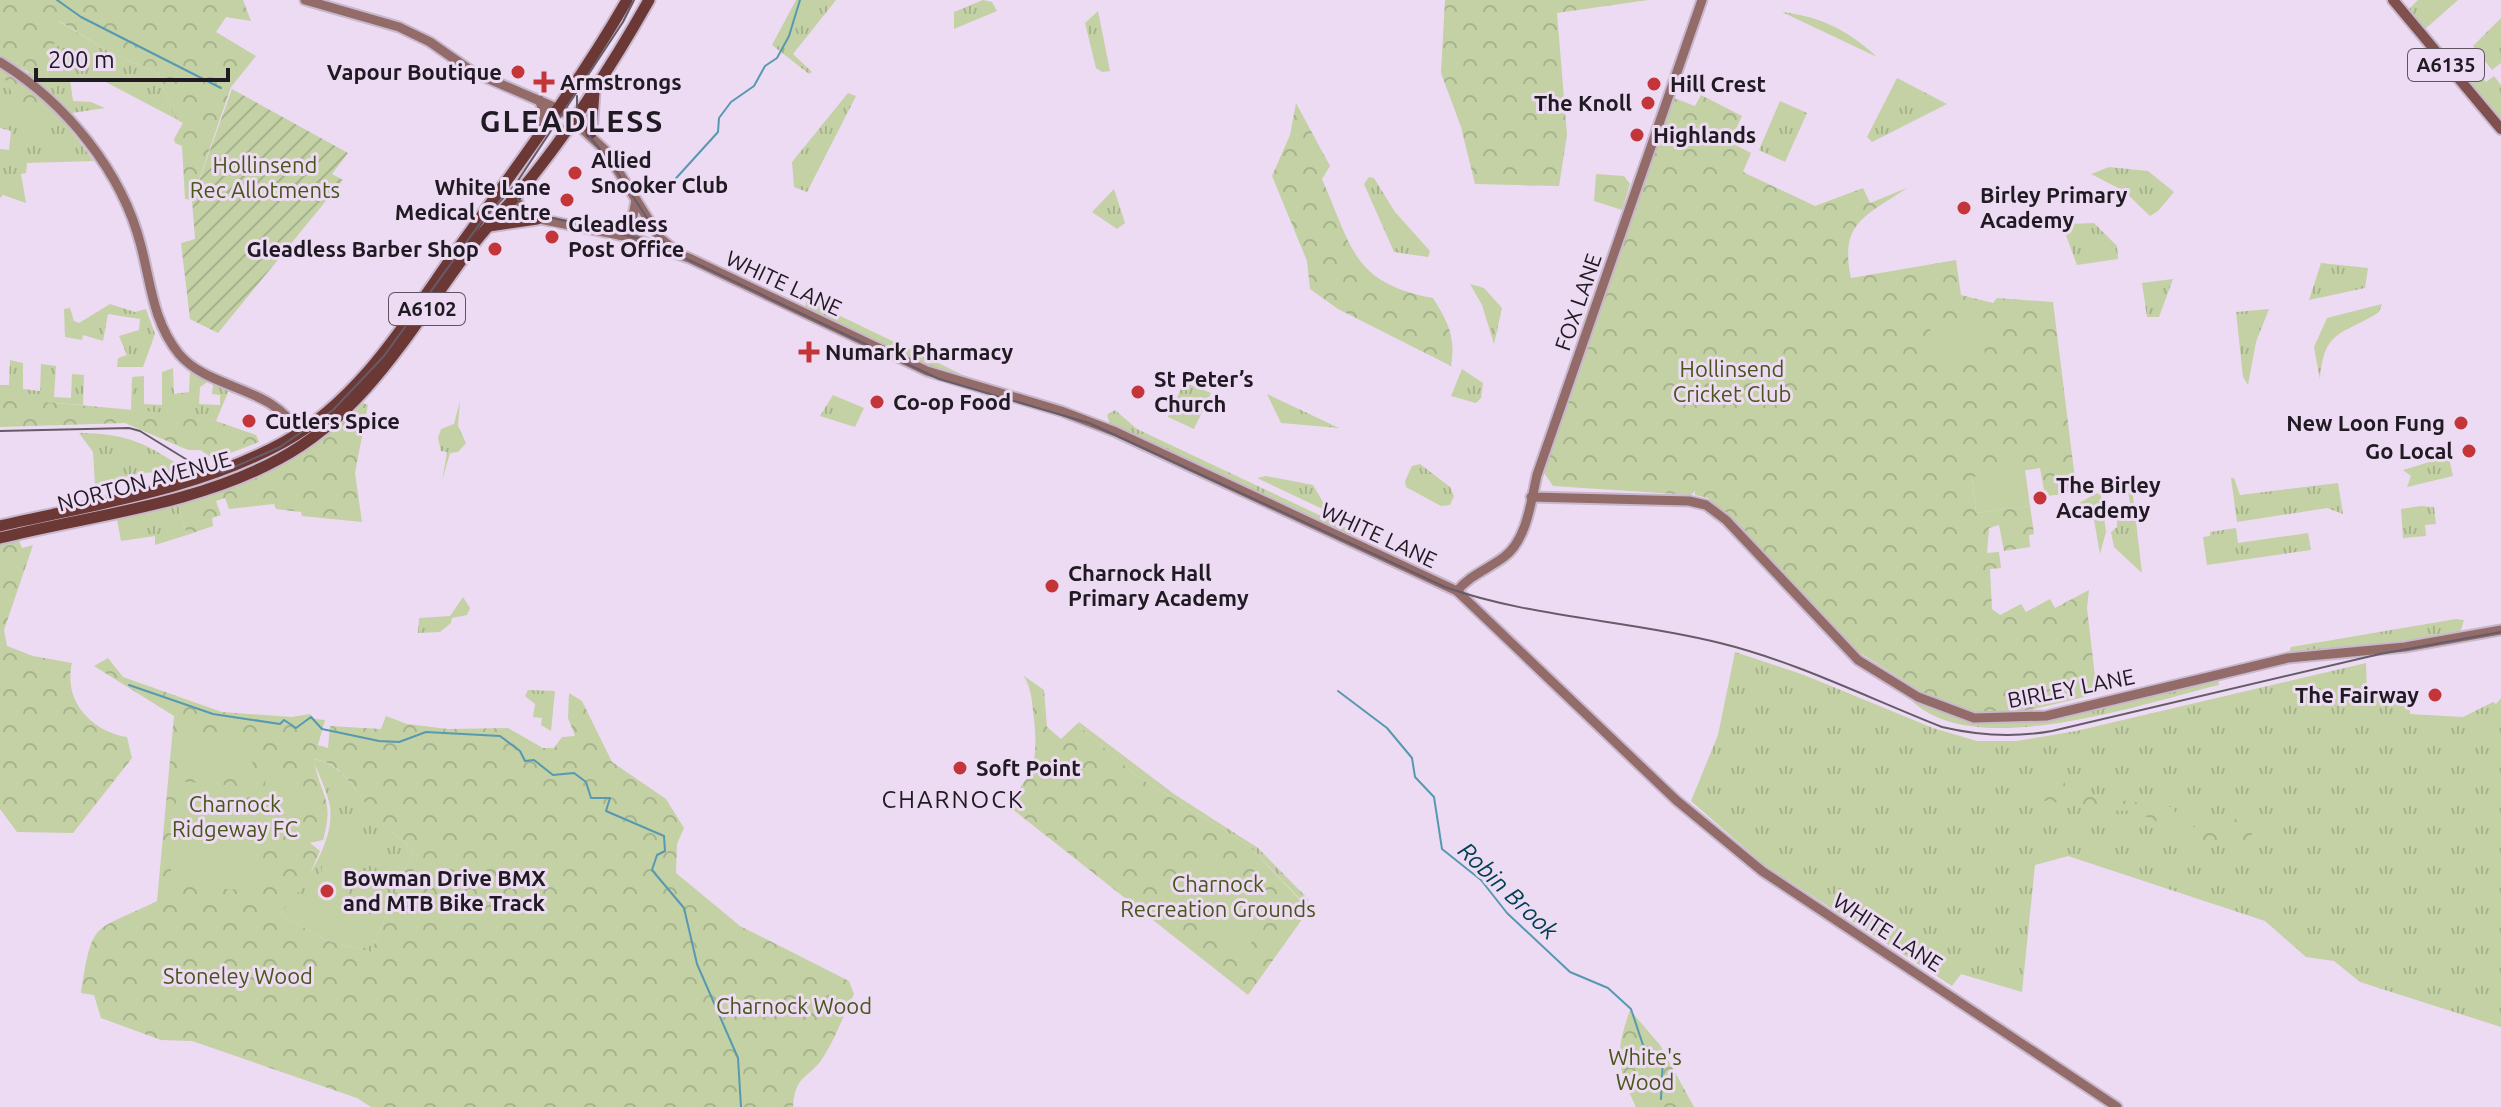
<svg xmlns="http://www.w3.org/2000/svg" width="2501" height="1107" viewBox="0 0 2501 1107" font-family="Ubuntu,sans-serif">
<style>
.grass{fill:url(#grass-tufts)}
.forest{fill:url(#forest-crowns);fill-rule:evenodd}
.garden{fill:url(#garden-furrows)}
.pitch{fill:#c3d1a4}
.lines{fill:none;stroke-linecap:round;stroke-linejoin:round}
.stream{stroke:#5799b0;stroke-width:2}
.secondary-casing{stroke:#c8b8cd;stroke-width:13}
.primary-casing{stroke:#c8b8cd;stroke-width:14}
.highway-casing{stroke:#c8b8cd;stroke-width:15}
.secondary{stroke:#936b68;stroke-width:9}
.primary{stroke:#7f504d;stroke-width:10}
.highway{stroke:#6c3835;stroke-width:11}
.tram{stroke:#665c69;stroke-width:2}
.poi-dot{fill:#c4353a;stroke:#eddbf3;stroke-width:3}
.labels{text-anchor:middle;stroke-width:6;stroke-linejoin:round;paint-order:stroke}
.shield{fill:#eddbf3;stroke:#5e5461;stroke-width:2}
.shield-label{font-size:20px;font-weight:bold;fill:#201a22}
.poi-label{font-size:22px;font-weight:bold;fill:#201a22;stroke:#eddbf3;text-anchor:start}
.park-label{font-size:22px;fill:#48561b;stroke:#eddbf3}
.street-label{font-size:22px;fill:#201a22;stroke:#eddbf3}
.neighbourhood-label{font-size:24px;letter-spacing:2px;fill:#201a22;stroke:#eddbf3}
.water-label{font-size:24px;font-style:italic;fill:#024051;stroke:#eddbf3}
.district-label{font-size:30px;font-weight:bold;letter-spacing:2px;fill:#201a22;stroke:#eddbf3}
</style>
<defs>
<pattern id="grass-tufts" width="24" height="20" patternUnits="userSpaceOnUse" patternTransform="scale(2)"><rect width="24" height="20" fill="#c3d1a4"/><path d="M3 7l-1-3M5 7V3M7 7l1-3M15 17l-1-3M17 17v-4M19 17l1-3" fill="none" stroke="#a7b38d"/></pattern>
<pattern id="forest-crowns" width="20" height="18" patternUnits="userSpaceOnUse" patternTransform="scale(2)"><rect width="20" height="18" fill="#c3d1a4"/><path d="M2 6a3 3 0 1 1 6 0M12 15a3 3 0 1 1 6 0" fill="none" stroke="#a7b38d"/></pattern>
<pattern id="garden-furrows" width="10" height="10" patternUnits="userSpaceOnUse" patternTransform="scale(2)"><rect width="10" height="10" fill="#c3d1a4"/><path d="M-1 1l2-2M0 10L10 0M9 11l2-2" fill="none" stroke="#a7b38d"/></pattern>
</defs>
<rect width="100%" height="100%" fill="#eddbf3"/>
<g class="grass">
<polygon points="796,0 836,0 793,54 812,72 809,74 772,45"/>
<polygon points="983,0 992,2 997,11 954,29 954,12"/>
<polygon points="2418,0 2458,0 2424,30 2409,9"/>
<polygon points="1098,11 1110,71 1102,72 1096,68 1085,23"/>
<path d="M1782,12c40,5 65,18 95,45z"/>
<polygon points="2501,18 2501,63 2492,70 2473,46"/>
<polygon points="58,21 115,55 157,73 176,119 102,80 70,80 73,101 91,102 105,108 59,115 94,161 27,163 26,173 21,174 26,203 3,195 0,198 0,149 9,150 11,131 0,128 0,67 28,83 3,74 48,105 28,72 46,81"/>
<polygon points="2472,65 2486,82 2494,76 2501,85 2501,121 2463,74"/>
<polygon points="1897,78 1947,104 1872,142 1867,137"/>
<polygon points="848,93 856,96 807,192 794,187 792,162"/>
<polygon points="1780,101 1807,113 1785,162 1759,150"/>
<polygon points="2109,167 2148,171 2174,192 2158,211 2150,216 2124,191 2091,174"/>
<polygon points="1369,177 1374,178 1395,212 1430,251 1428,257 1394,252 1364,184"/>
<polygon points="1114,189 1125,223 1117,229 1092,212"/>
<polygon points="2060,219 2068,224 2094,223 2117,246 2118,259 2077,265"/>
<polygon points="2321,263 2368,268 2365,288 2309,300"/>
<polygon points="2173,279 2159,317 2147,317 2142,283"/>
<polygon points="1470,284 1484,288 1502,308 1494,344 1482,305"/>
<polygon points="110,304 135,312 146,309 155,334 143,367 117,367 118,358 127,355 119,336 139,330 140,319 108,314 103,341 83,335 82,340 65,337 64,309 70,308 74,321 79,323"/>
<path d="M2382,304l-3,8c-37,24 -55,16 -59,68l-6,-33 13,-29z"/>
<polygon points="2269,309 2256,342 2248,385 2243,377 2236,312"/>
<polygon points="10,360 23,363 23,389 40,391 41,364 56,366 54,397 71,398 72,374 84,375 83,405 0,399 0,385 9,385"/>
<polygon points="173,368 174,394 189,392 190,371 209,381 200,387 199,404 220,405 220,395 212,394 213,384 229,390 216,421 131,410 132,377 144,376 144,404 162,405 162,372"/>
<polygon points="1462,369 1483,383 1481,398 1476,403 1451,396"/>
<polygon points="1184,382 1211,393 1194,429 1168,417"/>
<polygon points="1267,394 1339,428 1281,423"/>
<polygon points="833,395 864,408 855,427 820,416"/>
<polygon points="460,401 458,426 466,443 458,452 450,453 442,481 447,452 441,451 438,438 441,429 454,424"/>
<polygon points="1115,410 1137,429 1355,532 1353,539 1110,425 1107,415"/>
<path d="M79,433c49,0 68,11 109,38l-47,2 -46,12 -2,-33z"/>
<polygon points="2448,454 2453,476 2407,487 2411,476 2403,470 2443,458"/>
<polygon points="1420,464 1450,487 1454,496 1450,505 1441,506 1406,487 1405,481 1412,466"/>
<polygon points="1266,476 1313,485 1329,512 1257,478"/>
<polygon points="2231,478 2234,478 2240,495 2338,483 2343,514 2327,508 2237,522"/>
<polygon points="2126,486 2132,487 2142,573 2114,547 2111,532 2117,527 2117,520 2132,518 2128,490 2117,487"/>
<polygon points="2097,493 2101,495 2106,532 2100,554 2093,514 2061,513"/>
<polygon points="178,505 187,535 155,545 155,536 121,541 117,520"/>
<polygon points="2421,506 2434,507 2436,524 2425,525 2426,536 2403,538 2401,509"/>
<polygon points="2236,528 2238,543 2308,533 2311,550 2207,565 2203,537 2210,536 2210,532"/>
<polygon points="463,597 470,608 467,615 452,618 451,623 440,632 418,633 419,618 450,616"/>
<polygon points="2456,619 2464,620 2461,630 2442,636 2288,655 2291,647"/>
<polygon points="1735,652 1804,675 1933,728 1977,741 2017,741 2076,731 2366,663 2367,693 2409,697 2410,714 2463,717 2493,702 2496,704 2501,698 2501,1027 2360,982 2334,961 2306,957 2265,921 2068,856 2035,865 2022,992 1961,974 1952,986 1764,865 1691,801 1718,735"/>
<path d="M2218,679l1,6c-76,18 -243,77 -307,16l57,20 67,-1z"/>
<polygon points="528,690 555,691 551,731 541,725 542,718 533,717 535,704 525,696"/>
<polygon points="1079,722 1174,794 1258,848 1309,900 1302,901 1249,846 1137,776 1081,728"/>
<path d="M313,759c34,5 46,41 68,62 10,11 22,19 32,30l-42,101 -46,-12 -45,-26c22,-26 55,-70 50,-107 -2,-15 -12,-33 -17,-48z"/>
</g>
<g class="forest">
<polygon points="0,0 243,0 251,21 226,17 216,32 256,56 231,87 192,200 185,199 182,146 175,143 174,139 183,123 176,119 157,73 115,55 59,21 46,81 0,57"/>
<polygon points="1445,0 1648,0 1557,13 1567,135 1559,186 1475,184 1461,127 1441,73"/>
<polygon points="2,73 28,83 48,105 38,129 29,129"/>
<path d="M1701,95l41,21 -12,26 21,11 -8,19 72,34 48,-18 7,15 37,-15c-41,28 -68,34 -56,90l105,-18 5,35 32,8 4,-5 56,4 22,177 -9,15 -21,2 -5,-28 -68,10 4,35 54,-7 4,28 -5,1 1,12 -26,4 -5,-26 -10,3 -2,25 12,-1 2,16 -11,1 2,40 8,6 21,-11 5,8 24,-13 5,9 34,-18 -2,18 10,86 -75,18 -22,1 -34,-1 -41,-18 -82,-52 -135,-144 -13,-3v-4l-4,4 -138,-9 -11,-16 132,-372 21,8z"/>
<path d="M1296,103l34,63 -8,13c30,68 30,104 111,119 15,24 23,39 18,68l-113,-57 -28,-20 -3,-28 -35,-85 18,-41z"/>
<polygon points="1596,174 1624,176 1630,184 1622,210 1594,201"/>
<polygon points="807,300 961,374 958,376 908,358 805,307"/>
<polygon points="0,398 156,412 216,421 256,435 259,442 214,459 200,450 188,450 125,423 0,427"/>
<path d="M363,403l5,2 -13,68 7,49 -60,-6 -1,-4 -25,-3 -2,-5 -45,5 -4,-11 -9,3 5,14 -9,3 1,8 -26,9 -9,-30c65,-20 137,-52 185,-102z"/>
<path d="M18,538l4,10 11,-3 -29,85 3,16 26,10 39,7c-9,38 19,68 55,74l5,21 -59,75 -56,-1 -17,-23v-266z"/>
<path d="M108,658l15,19 99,35 70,5 18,-3 5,5 10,1 -7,25 10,3 2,-22 51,3 5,-13 21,8 41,5 60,-1 35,20h11l8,-11 13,-1 -7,-18 1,-25 13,8 30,61 54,37 18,29 -7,16 -1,29 64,53 109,55 5,13c-10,20 -18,43 -30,62 -14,23 -29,17 -31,51h-422l-14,-9 -165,-57 -31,-1 -60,-22 -7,-23 -13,-2c12,-76 12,-60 76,-92l17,-185 -80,-50zM314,759c34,5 45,42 67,63 11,10 22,18 32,29l-42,101 -46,-12 -45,-26 26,-31 14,-32 -10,-8 13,-3c12,-42 -3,-43 -9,-81z"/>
<path d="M1024,676l20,14 3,37 14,12 18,-17 2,6 56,48 112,70 52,55 12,3 -65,91 -242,-191c29,-31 32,-44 28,-85 -2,-16 -2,-29 -10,-43z"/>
<polygon points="2064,781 2068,793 2171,807 2188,827 2206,827 2245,817 2255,824 2248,847 2242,853 2183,834 2134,811 2101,810 2040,800 2041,786"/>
<path d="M1630,1010l30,35 34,62h-58c-20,-41 -21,-54 -6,-97z"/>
</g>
<polygon class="garden" points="232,89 348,153 332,174 343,180 218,333 190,319 181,243 195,239 192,200"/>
<g class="pitch">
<polygon points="1982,323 1985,357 1934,363 1930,328"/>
<polygon points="2025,470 2030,506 1976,513 1972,477"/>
<polygon points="183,731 254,737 251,780 180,776"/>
<polygon points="266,778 300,783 293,836 258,831"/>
<polygon points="178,781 248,787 244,832 174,826"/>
<polygon points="173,832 261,838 257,891 170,885"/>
<path d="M337,832l28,9c-1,26 -8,23 -15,43 -5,14 -6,24 -15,37l36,15 -1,9 -52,-10 -6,-16 -23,-8 32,-37 4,-25z"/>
<polygon points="1199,854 1274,914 1240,956 1165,896"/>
</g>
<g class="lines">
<g class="stream">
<polyline points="57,0 81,17 221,88"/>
<polyline points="669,186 718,132 719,118 731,102 754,86 765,66 777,58 789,36 800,0"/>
<polyline points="129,685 213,714 280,724 284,720 296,728 311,717 322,729 379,741 399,742 426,732 500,736 520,751 525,761 534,760 553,775 574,773 586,782 591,798 610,798 606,811 664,836 665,851 657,855 652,870 684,908 697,964 738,1058 741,1107"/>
<polyline points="1338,691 1387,728 1412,758 1415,777 1434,797 1442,849 1481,880 1507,913 1570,972 1608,988 1631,1009 1643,1045 1663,1058 1661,1099"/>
</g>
<g class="secondary-casing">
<g id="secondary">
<polyline points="305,0 399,27 430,42 473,72 563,111 605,150 660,238 676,251"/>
<path d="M0,62c65,40 122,109 141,184 10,38 12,76 38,108 31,37 96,32 119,79"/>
<polyline points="539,99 544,113 544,127"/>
<polyline points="514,198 530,217 629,237 689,258 927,371 1061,411 1116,432 1457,591 1676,800 1762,871 2117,1107"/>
<polyline points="619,235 633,216 636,200"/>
<polyline points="1531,497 1689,501 1706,505 1726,520 1858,660 1918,697 1974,718 2046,716 2288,658 2405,647 2501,630"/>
<path d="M1457,591c13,-16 31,-22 47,-34 23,-17 27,-56 33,-82l165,-475"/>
</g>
</g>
<g class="primary-casing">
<polyline id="primary" points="2393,0 2501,129"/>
</g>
<g class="highway-casing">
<g id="highway">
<polyline points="591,133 594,92"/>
<polyline points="489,226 537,219"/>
<path d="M0,526c95,-22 197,-36 284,-84 82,-46 129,-132 183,-206 55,-77 113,-154 160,-236"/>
<path d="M0,538c92,-23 195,-33 279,-79 91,-49 136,-139 197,-218 12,-16 27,-30 40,-45 48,-56 97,-132 133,-196"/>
</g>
</g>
<use href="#secondary" class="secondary"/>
<use href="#primary" class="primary"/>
<use href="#highway" class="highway"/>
<g class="tram">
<polyline points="577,96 577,121 612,164 660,238 670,247"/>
<path d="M519,180l-1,20 14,13 117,28 290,138 150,44 356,164c87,31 185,33 275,56 77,19 148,55 222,84 38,9 72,11 110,4l328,-77 121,-22"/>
<polyline points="0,431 129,428 140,431 202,469 223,472 280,447 333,410 384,356 481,222 515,185 623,22 634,0"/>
</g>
</g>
<g class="poi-dot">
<circle cx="518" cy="72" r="8"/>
<path d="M540 70h8v8h8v8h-8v8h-8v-8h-8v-8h8z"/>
<circle cx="1654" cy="84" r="8"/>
<circle cx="1648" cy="103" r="8"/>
<circle cx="1637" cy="135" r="8"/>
<circle cx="575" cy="173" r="8"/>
<circle cx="567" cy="200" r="8"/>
<circle cx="1964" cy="208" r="8"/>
<circle cx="552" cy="237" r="8"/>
<circle cx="495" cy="249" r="8"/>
<path d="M805 340h8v8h8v8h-8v8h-8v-8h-8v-8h8z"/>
<circle cx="1138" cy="392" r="8"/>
<circle cx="877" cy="402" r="8"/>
<circle cx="249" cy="421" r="8"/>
<circle cx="2461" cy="423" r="8"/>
<circle cx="2469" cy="451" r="8"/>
<circle cx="2040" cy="498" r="8"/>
<circle cx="1052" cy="586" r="8"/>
<circle cx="2435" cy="695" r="8"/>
<circle cx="960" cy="768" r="8"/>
<circle cx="327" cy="891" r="8"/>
</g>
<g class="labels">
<g class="shield">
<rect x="2408" y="49" width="76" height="32" rx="6"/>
<rect x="389" y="293" width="76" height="32" rx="6"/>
</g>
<g class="shield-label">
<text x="2446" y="72">A6135</text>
<text x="427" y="316">A6102</text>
</g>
<g class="poi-label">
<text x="502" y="80" text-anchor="end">Vapour Boutique</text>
<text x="560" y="90">Armstrongs</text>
<text x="1670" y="92">Hill Crest</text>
<text x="1632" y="111" text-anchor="end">The Knoll</text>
<text x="1653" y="143">Highlands</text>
<text x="591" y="168">Allied<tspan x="591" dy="25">Snooker Club</tspan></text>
<text x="551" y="195" text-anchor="end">White Lane<tspan x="551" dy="25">Medical Centre</tspan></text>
<text x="1980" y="203">Birley Primary<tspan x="1980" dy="25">Academy</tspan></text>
<text x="568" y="232">Gleadless<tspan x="568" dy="25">Post Office</tspan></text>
<text x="479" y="257" text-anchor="end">Gleadless Barber Shop</text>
<text x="825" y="360">Numark Pharmacy</text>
<text x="1154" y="387">St Peter’s<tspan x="1154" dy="25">Church</tspan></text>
<text x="893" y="410">Co-op Food</text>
<text x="265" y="429">Cutlers Spice</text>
<text x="2445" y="431" text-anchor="end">New Loon Fung</text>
<text x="2453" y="459" text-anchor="end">Go Local</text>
<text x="2056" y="493">The Birley<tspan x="2056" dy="25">Academy</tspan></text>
<text x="1068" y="581">Charnock Hall<tspan x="1068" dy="25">Primary Academy</tspan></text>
<text x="2419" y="703" text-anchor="end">The Fairway</text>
<text x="976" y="776">Soft Point</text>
<text x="343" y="886">Bowman Drive BMX<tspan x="343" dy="25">and MTB Bike Track</tspan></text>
</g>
<g class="park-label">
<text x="265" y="173">Hollinsend<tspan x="265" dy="25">Rec Allotments</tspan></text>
<text x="1732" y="377">Hollinsend<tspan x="1732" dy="25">Cricket Club</tspan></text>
<text x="235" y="812">Charnock<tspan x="235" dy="25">Ridgeway FC</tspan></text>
<text x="1218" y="892">Charnock<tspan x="1218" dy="25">Recreation Grounds</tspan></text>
<text x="238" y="984">Stoneley Wood</text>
<text x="794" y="1014">Charnock Wood</text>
<text x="1645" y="1065">White's<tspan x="1645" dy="25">Wood</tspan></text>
</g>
<g class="street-label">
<text transform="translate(784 283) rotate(25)" y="8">WHITE LANE</text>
<text transform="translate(1578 302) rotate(-71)" y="8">FOX LANE</text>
<text transform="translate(144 481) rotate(-15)" y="8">NORTON AVENUE</text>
<text transform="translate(1379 535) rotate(25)" y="8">WHITE LANE</text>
<text transform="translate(2071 688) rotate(-11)" y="8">BIRLEY LANE</text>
<text transform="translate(1888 932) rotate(33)" y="8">WHITE LANE</text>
</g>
<g class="neighbourhood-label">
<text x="953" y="808">CHARNOCK</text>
</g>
<g class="water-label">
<text transform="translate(1508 891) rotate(44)" y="8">Robin Brook</text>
</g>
<g class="district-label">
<text x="572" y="132">GLEADLESS</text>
</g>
</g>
<path d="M36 68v12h192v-12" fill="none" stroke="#201a22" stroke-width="4"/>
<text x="48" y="68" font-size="24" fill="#201a22" stroke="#eddbf3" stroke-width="6" paint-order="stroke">200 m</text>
</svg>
